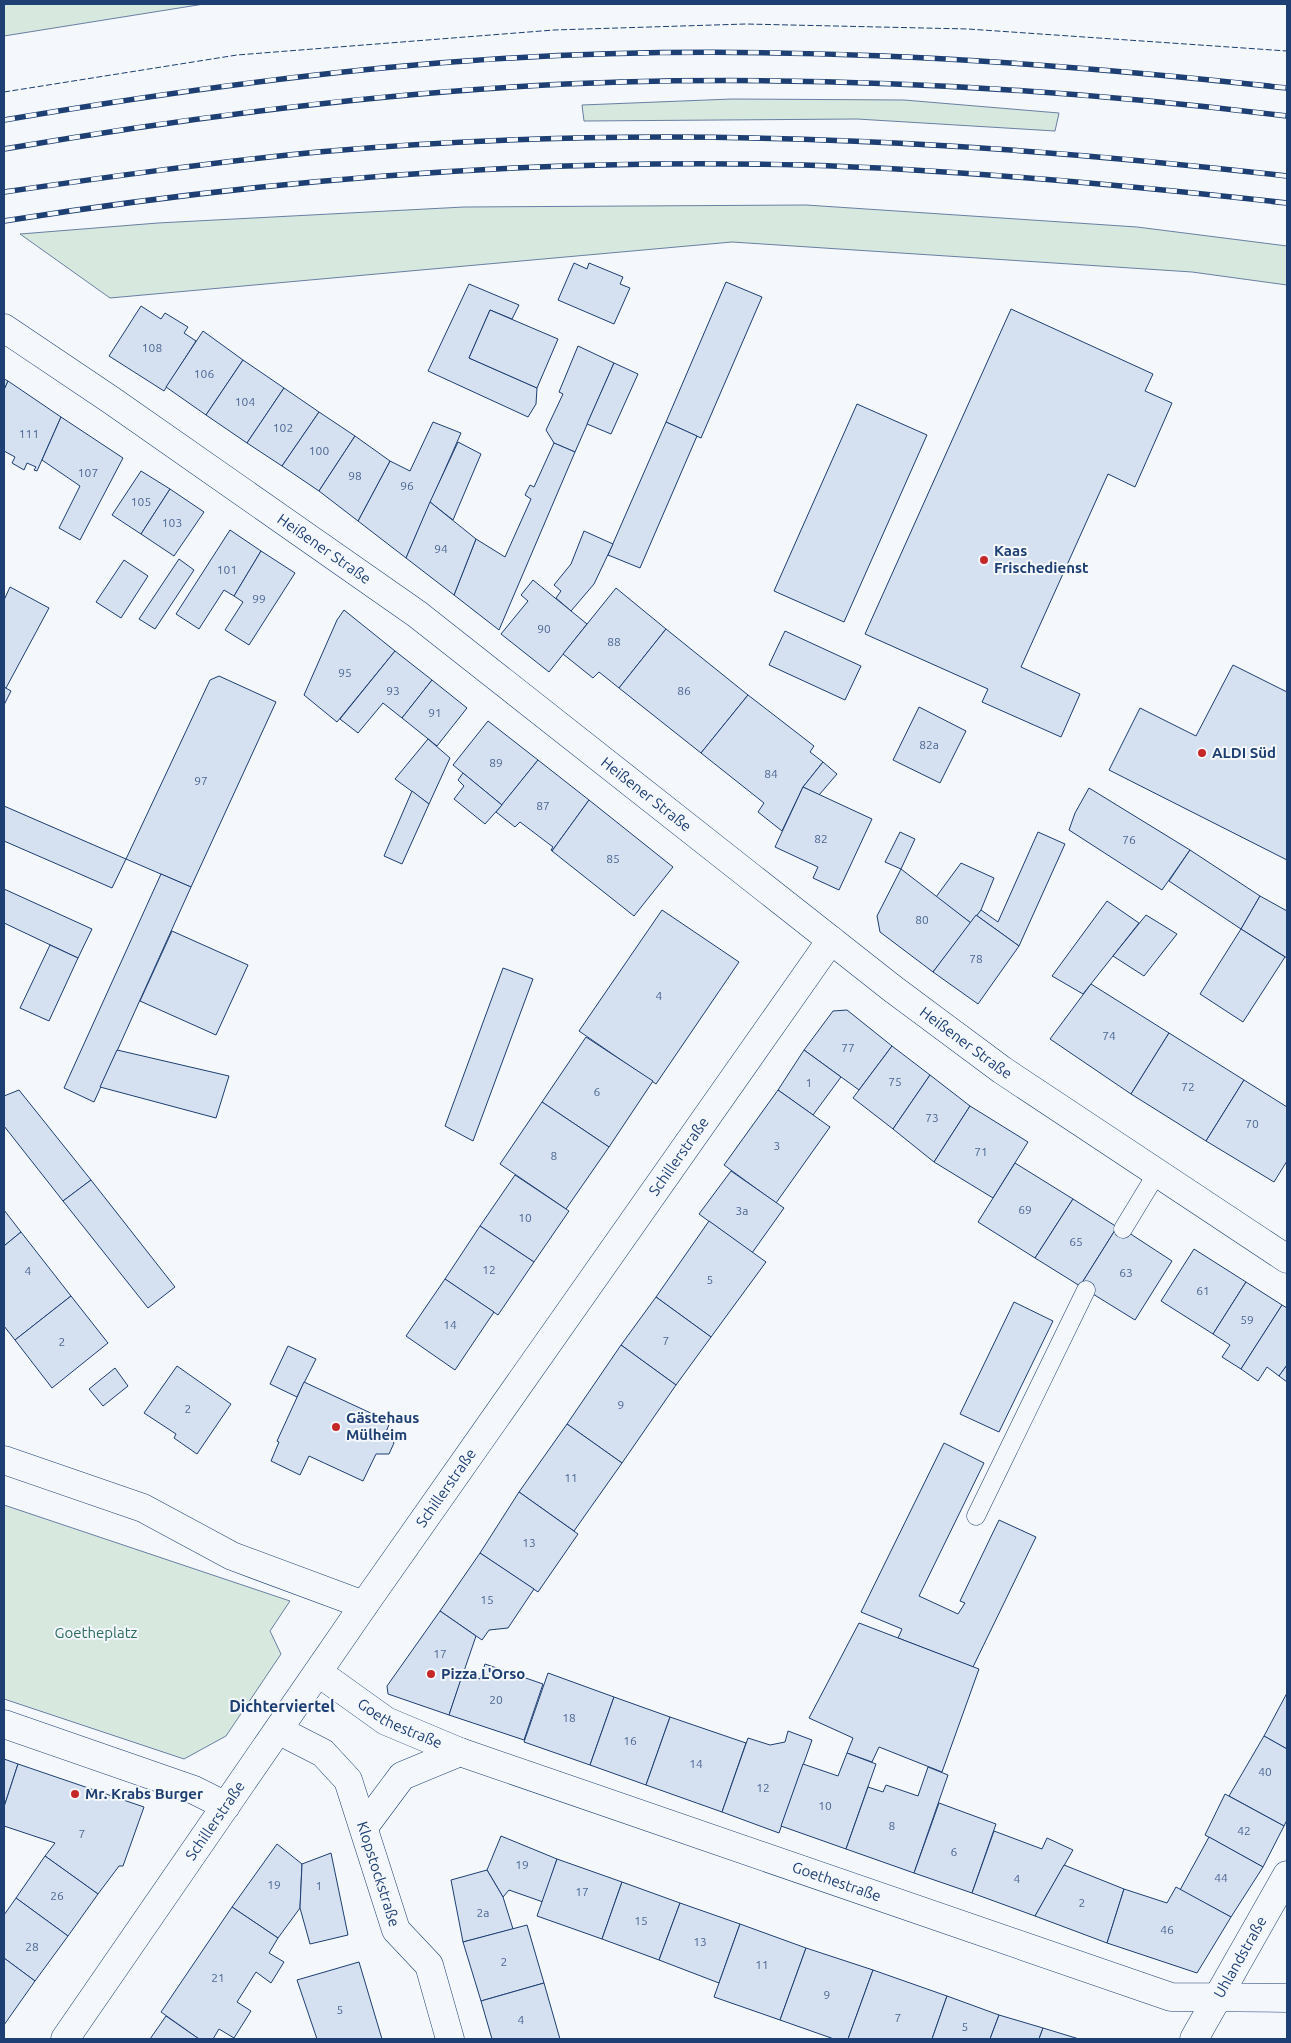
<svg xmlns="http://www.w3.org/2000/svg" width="1291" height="2043" viewBox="0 0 1291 2043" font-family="Ubuntu,sans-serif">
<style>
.green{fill:#d7e8df;stroke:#687fa3}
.building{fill:#d5e0f0;stroke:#1d3f73}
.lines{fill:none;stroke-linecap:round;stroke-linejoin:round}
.service-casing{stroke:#1d3f73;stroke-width:19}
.minor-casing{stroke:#1d3f73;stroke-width:29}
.tertiary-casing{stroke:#1d3f73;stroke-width:29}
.service{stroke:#f4f7fb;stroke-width:18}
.minor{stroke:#f4f7fb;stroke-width:28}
.tertiary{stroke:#f4f7fb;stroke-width:28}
.rail-casing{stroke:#1d3f73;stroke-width:5.5}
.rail{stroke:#f4f7fb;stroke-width:4;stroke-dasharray:11;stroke-linecap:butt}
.fence{stroke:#1d3f73;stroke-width:1;stroke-dasharray:6 2.5;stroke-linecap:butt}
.poi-dot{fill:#c62828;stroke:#f4f7fb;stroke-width:2}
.labels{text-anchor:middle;stroke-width:4;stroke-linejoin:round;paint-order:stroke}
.number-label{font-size:12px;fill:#4b6792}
.street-label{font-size:15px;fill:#1d3f73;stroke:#f4f7fb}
.poi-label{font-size:15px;font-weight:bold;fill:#1d3f73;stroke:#f4f7fb;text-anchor:start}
.park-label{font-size:15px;fill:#2c6c60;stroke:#f4f7fb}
.neighbourhood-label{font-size:16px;font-weight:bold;fill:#1d3f73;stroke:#f4f7fb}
</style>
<rect width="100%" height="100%" fill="#f4f7fb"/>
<g class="green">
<polygon points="4,4 204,4 4,36"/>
<polygon points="732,99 904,100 1059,113 1055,131 857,119 584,121 582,105"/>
<polygon points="806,205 1137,227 1287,246 1287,285 1192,272 732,242 110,298 20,234 158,223 464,207"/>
<polygon points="4,1505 290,1601 270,1631 281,1654 226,1736 184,1759 4,1699"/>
</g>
<g class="building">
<polygon points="574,263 587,269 589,263 623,277 620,284 630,288 614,324 558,300"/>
<polygon points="726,282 762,297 701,438 666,422"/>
<polygon points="469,284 519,305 512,319 490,310 469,358 537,388 536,404 528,417 428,371"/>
<polygon points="141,306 161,319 165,313 188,327 184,333 196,341 164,391 109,356"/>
<polygon points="1011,309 1153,374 1145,391 1172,403 1135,487 1108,474 1021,667 1080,694 1061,737 982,702 988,689 865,634"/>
<polygon points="490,310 558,339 537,388 469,358"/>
<polygon points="203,331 243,360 206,415 166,387"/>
<polygon points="578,346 614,363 575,452 554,443 546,430 563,394 559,392"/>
<polygon points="243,360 284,388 247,443 206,415"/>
<polygon points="614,363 638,374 611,434 587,424"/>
<polygon points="4,379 8,381 4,390"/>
<polygon points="8,381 61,417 37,471 34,470 36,467 27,463 24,470 12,463 15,457 4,451 4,390"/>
<polygon points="284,388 319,412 282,466 247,443"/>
<polygon points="857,404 927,435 844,622 774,591"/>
<polygon points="319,412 355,436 319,491 282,466"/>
<polygon points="61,417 123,458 80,540 59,528 80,486 42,460"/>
<polygon points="433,422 461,433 406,558 358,521 390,461 410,471"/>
<polygon points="666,422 697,436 640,568 608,555"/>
<polygon points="355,436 390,461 358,521 319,491"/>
<polygon points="458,442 481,454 453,520 430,502"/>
<polygon points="554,443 575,452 499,630 454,595 476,539 505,557 531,499 525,495 530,485 534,487"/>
<polygon points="141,471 170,489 141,534 112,515"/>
<polygon points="170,489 204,512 174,556 141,534"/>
<polygon points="430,502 476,539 454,595 406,558"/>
<polygon points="230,530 261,551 234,596 224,590 199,629 176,614"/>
<polygon points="584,531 613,544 594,584 571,611 556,598 561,591 554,585 571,564"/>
<polygon points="261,551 295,573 249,645 225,630 243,602 234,596"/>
<polygon points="179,559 194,570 155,629 139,619"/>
<polygon points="124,560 148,576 121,618 96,602"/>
<polygon points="533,580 587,624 549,672 501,634 528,601 521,595"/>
<polygon points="10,587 49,608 6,688 4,687 4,600"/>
<polygon points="616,588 666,629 619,688 599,672 593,678 563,654"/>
<polygon points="344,610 395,651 337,722 304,695 337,620"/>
<polygon points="666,629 748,695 701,753 619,688"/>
<polygon points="785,631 861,666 845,700 769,665"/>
<polygon points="395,651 432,680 402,718 383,703 358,733 340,719"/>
<polygon points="1233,665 1287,692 1287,860 1109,770 1140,708 1196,736"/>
<polygon points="219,676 276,702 191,887 126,859 210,680"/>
<polygon points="432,680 467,708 437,746 402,718"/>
<polygon points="4,687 11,691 4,705"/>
<polygon points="748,695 814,746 810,752 823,762 803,787 782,831 758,812 764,803 701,753"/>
<polygon points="919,707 966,731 940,783 893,760"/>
<polygon points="488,721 538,760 502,805 453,765"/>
<polygon points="428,739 450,758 429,804 395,779"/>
<polygon points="538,760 589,800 552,851 551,850 553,847 520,822 515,827 496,812"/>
<polygon points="823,762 837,774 819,795 803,787"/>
<polygon points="463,773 502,805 485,824 454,799 464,786 458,780"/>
<polygon points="803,787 872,819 839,890 813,878 818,867 775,847"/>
<polygon points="1089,788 1190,850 1162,890 1069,830 1075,813"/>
<polygon points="412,791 429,804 402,864 384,856"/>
<polygon points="589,800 673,867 634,916 552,851"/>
<polygon points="4,806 126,859 112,888 4,841"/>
<polygon points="900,832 915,839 901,869 885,862"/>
<polygon points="1038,832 1065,844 1019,946 976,915 981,910 998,922"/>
<polygon points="1190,850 1260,896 1241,929 1169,881"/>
<polygon points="961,863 994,878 981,910 971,923 936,897"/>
<polygon points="901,869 971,923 933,972 880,932 877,916"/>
<polygon points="161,874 191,887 94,1102 64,1088"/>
<polygon points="4,889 92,929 78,958 4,923"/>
<polygon points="1260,896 1287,911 1287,958 1241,929"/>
<polygon points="1107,901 1139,923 1083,994 1052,976"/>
<polygon points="662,910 739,962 656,1084 579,1031"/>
<polygon points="976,915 1019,946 978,1004 933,972"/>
<polygon points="1146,915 1177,934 1144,976 1113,956"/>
<polygon points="1241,929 1285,957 1243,1022 1200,994"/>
<polygon points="172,931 248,965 216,1035 140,1001"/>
<polygon points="50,945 78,958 49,1021 20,1008"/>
<polygon points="503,968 533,979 473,1141 445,1126"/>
<polygon points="1091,984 1169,1033 1131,1094 1050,1039"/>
<polygon points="847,1010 892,1046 859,1090 804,1050 833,1011"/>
<polygon points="1169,1033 1244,1080 1206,1141 1131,1094"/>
<polygon points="586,1037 653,1081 609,1147 542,1102"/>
<polygon points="892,1046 930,1075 893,1129 853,1098"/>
<polygon points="117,1050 229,1076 216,1118 100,1087"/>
<polygon points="804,1050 841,1077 813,1115 778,1090"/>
<polygon points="930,1075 970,1106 934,1162 893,1129"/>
<polygon points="1244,1080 1287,1107 1287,1161 1274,1182 1206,1141"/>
<polygon points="19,1090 91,1180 63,1201 4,1126 4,1096"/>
<polygon points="778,1090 830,1127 776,1203 724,1165"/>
<polygon points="542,1102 609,1147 566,1209 500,1164"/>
<polygon points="970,1106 1028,1142 993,1198 934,1162"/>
<polygon points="1015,1163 1073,1199 1035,1258 978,1222"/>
<polygon points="731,1171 784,1208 752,1253 699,1214"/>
<polygon points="515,1175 569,1211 534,1262 480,1226"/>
<polygon points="91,1180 175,1287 148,1308 63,1201"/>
<polygon points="1073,1199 1117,1227 1080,1286 1035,1258"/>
<polygon points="4,1210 21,1232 4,1246"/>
<polygon points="709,1221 766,1262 711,1337 656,1297"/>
<polygon points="480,1226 534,1262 498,1315 445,1279"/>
<polygon points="1117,1227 1123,1229 1172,1261 1135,1320 1080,1286"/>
<polygon points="21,1232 71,1296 15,1340 4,1326 4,1246"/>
<polygon points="1194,1249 1246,1282 1213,1334 1161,1301"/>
<polygon points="445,1279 494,1312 455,1370 406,1336"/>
<polygon points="1246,1282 1282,1305 1241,1369 1222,1357 1230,1345 1213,1334"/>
<polygon points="71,1296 108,1343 52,1388 15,1340"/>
<polygon points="656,1297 711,1337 676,1385 621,1345"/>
<polygon points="1014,1302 1053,1321 999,1432 960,1414"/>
<polygon points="1282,1305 1287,1308 1287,1365 1279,1376 1267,1367 1258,1381 1241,1369"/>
<polygon points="621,1345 676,1385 622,1463 567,1424"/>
<polygon points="288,1346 316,1359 297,1397 270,1384"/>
<polygon points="1287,1365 1287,1382 1279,1376"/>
<polygon points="177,1366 231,1404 197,1454 174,1438 176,1434 144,1413"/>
<polygon points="115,1368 128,1386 103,1406 89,1389"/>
<polygon points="304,1382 390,1422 386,1432 394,1443 389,1454 376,1454 363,1481 309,1456 300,1475 271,1461 279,1442 277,1441"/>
<polygon points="567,1424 622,1463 574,1531 519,1492"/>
<polygon points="944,1443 984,1463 919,1596 958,1614 965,1603 960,1601 999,1520 1036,1537 973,1667 898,1638 902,1629 861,1612"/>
<polygon points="519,1492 578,1534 538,1592 480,1553"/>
<polygon points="480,1553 534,1589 508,1628 489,1630 482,1640 440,1611"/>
<polygon points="440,1611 476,1636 449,1715 388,1694 387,1686"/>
<polygon points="859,1623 979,1669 942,1772 879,1747 872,1762 847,1753 853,1738 809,1718"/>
<polygon points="485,1664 543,1684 524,1740 449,1715 463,1673 480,1679"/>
<polygon points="548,1673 614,1697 590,1765 524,1742"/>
<polygon points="1287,1693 1287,1749 1264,1736"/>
<polygon points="614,1697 670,1717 646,1785 590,1765"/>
<polygon points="670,1717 746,1743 722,1812 646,1785"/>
<polygon points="788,1731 812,1740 779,1833 722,1812 748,1738 770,1745 785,1742"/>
<polygon points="1264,1736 1287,1749 1287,1820 1284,1826 1229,1796"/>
<polygon points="847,1753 876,1764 846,1849 781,1826 803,1764 838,1776"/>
<polygon points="4,1759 18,1764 4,1807"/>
<polygon points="18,1764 144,1807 123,1866 119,1866 98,1894 45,1856 55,1843 4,1826 4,1807"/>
<polygon points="928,1767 948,1775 914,1873 846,1849 868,1787 883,1792 886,1785 918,1796"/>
<polygon points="1225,1794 1284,1826 1263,1867 1205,1835"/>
<polygon points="939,1803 996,1824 972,1893 914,1873"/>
<polygon points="994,1831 1042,1849 1047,1838 1073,1850 1035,1916 972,1893"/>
<polygon points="501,1836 557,1859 543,1902 509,1890 503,1897 487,1870"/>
<polygon points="1209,1837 1263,1867 1231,1917 1180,1890"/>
<polygon points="277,1844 302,1864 300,1908 278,1938 232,1907"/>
<polygon points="331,1853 348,1935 310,1944 300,1908 302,1864"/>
<polygon points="45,1856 98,1894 68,1936 16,1898"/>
<polygon points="557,1859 622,1882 602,1939 537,1916"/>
<polygon points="1064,1865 1124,1889 1107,1943 1035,1916"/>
<polygon points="487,1870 503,1897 513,1929 463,1942 451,1880"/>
<polygon points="622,1882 680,1903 659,1960 602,1939"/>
<polygon points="1176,1887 1231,1917 1197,1973 1107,1943 1124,1889 1167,1903"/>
<polygon points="16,1898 68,1936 35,1981 4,1958 4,1915"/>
<polygon points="680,1903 740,1924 719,1983 659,1960"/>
<polygon points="232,1907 278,1938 269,1953 284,1962 271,1983 256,1972 237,2002 251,2011 234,2038 219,2029 213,2039 199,2039 161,2012"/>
<polygon points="740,1924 806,1948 780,2020 714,1997"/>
<polygon points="527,1925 544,1983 481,2001 463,1942"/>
<polygon points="806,1948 873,1970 848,2039 834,2039 780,2020"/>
<polygon points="4,1958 35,1981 4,2025"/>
<polygon points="359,1962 382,2039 317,2039 297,1980"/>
<polygon points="873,1970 947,1996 932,2039 848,2039"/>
<polygon points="544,1983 560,2039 492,2039 481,2001"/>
<polygon points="947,1996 999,2015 990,2039 932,2039"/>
<polygon points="999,2015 1043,2028 1039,2039 990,2039"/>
<polygon points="166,2016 199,2039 150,2039"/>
<polygon points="1043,2028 1079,2039 1039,2039"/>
</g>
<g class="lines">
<g class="service-casing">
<g id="service">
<polyline points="1123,1229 1157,1173"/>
<polyline points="976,1516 1086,1290"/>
</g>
</g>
<g class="minor-casing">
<g id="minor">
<polyline points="4,1460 143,1508 232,1556 364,1605"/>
<path id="s1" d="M319,1673l67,48 74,31 711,245 116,1"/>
<polyline points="4,1724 194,1790 226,1806"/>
<path id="s2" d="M280,1731l43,22 25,27 48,150 33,35 21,74"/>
<polyline points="364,1827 402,1776 460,1752"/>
<path id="s3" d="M65,2039l299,-434 467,-665"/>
<path id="s4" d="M1194,2039l93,-164"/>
</g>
</g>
<g class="tertiary-casing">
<g id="tertiary">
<path id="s5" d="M4,328l107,72 306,214 476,375 109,81 285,189"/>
</g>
</g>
<use href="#service" class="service"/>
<use href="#minor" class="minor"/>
<use href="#tertiary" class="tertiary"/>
<g class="rail-casing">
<g id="rail">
<path d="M4,120c153,-26 307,-48 462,-59 274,-20 549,-3 821,27"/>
<path d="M4,149c204,-35 410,-61 617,-67 222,-6 446,7 666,34"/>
<path d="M4,192c104,-15 209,-30 314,-40 325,-29 646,-13 969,24"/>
<path d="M4,221c264,-42 532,-63 799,-56 162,5 323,20 484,38"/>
</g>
</g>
<use href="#rail" class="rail"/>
<polyline class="fence" points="4,92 237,55 554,30 746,24 968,29 1287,51"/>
</g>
<g class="poi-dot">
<circle cx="984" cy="560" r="5"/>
<circle cx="1202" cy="753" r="5"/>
<circle cx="336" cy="1427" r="5"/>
<circle cx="431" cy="1674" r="5"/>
<circle cx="75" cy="1794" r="5"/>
</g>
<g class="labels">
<g class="number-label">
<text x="152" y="352">108</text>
<text x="204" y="378">106</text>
<text x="245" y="406">104</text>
<text x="283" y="432">102</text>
<text x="29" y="438">111</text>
<text x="319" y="455">100</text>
<text x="88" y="477">107</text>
<text x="355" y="480">98</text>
<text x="407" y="490">96</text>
<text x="141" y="506">105</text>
<text x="172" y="527">103</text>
<text x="441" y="553">94</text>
<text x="227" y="574">101</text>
<text x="259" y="603">99</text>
<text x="544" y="633">90</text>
<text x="614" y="646">88</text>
<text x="345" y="677">95</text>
<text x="393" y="695">93</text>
<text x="684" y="695">86</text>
<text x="435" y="717">91</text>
<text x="929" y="749">82a</text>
<text x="496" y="767">89</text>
<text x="771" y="778">84</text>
<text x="201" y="785">97</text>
<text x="543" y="810">87</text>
<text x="821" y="843">82</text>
<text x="1129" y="844">76</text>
<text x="613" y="863">85</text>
<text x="922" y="924">80</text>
<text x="976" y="963">78</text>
<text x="659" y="1000">4</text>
<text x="1109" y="1040">74</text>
<text x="848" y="1052">77</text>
<text x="895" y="1086">75</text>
<text x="809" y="1087">1</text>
<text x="1188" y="1091">72</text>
<text x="597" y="1096">6</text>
<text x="932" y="1122">73</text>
<text x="1252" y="1128">70</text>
<text x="777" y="1150">3</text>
<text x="981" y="1156">71</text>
<text x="554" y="1160">8</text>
<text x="1025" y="1214">69</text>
<text x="742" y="1215">3a</text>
<text x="525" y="1222">10</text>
<text x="1076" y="1246">65</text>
<text x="489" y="1274">12</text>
<text x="28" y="1275">4</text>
<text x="1126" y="1277">63</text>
<text x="710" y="1284">5</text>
<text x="1203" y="1295">61</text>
<text x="1247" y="1324">59</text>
<text x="450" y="1329">14</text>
<text x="666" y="1345">7</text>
<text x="62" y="1346">2</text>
<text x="621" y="1409">9</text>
<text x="188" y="1413">2</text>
<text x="571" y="1482">11</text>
<text x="529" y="1547">13</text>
<text x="487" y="1604">15</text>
<text x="440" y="1658">17</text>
<text x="496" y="1704">20</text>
<text x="569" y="1722">18</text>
<text x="630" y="1745">16</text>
<text x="696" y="1768">14</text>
<text x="1265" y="1776">40</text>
<text x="763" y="1792">12</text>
<text x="825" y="1810">10</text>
<text x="892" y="1830">8</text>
<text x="1244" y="1835">42</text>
<text x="82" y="1838">7</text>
<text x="954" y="1856">6</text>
<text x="522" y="1869">19</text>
<text x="1221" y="1882">44</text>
<text x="1017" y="1883">4</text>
<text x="274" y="1889">19</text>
<text x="319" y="1890">1</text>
<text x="582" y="1896">17</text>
<text x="57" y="1900">26</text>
<text x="1082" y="1907">2</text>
<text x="483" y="1917">2a</text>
<text x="641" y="1925">15</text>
<text x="1167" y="1934">46</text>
<text x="700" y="1946">13</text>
<text x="32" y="1951">28</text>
<text x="504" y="1966">2</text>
<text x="762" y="1969">11</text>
<text x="218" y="1982">21</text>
<text x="827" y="1999">9</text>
<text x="340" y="2014">5</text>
<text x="898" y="2022">7</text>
<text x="521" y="2024">4</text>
<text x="965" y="2031">5</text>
</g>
<g class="street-label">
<text dy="5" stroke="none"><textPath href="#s5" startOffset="389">Heißener Straße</textPath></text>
<text dy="5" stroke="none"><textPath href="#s5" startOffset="794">Heißener Straße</textPath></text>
<text dy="5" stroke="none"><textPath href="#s5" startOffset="1199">Heißener Straße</textPath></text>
<text dy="5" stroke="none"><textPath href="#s3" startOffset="1075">Schillerstraße</textPath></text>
<text dy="5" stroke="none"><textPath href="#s3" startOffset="670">Schillerstraße</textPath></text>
<text dy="5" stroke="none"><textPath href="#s1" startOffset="96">Goethestraße</textPath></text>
<text dy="5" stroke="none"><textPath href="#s3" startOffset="265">Schillerstraße</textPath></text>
<text dy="5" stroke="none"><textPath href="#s2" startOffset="184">Klopstockstraße</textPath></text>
<text dy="5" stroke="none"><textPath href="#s1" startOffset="561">Goethestraße</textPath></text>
<text dy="5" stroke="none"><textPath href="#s4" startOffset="94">Uhlandstraße</textPath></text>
</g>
<g class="poi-label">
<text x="994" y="556">Kaas<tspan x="994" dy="17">Frischedienst</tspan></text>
<text x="1212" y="758">ALDI Süd</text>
<text x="346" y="1423">Gästehaus<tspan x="346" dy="17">Mülheim</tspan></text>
<text x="441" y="1679">Pizza L'Orso</text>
<text x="85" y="1799">Mr. Krabs Burger</text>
</g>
<g class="park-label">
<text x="96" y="1638">Goetheplatz</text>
</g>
<g class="neighbourhood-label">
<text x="282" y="1712">Dichterviertel</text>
</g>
</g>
<rect width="1291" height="2043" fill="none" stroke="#1d3f73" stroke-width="10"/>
</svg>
